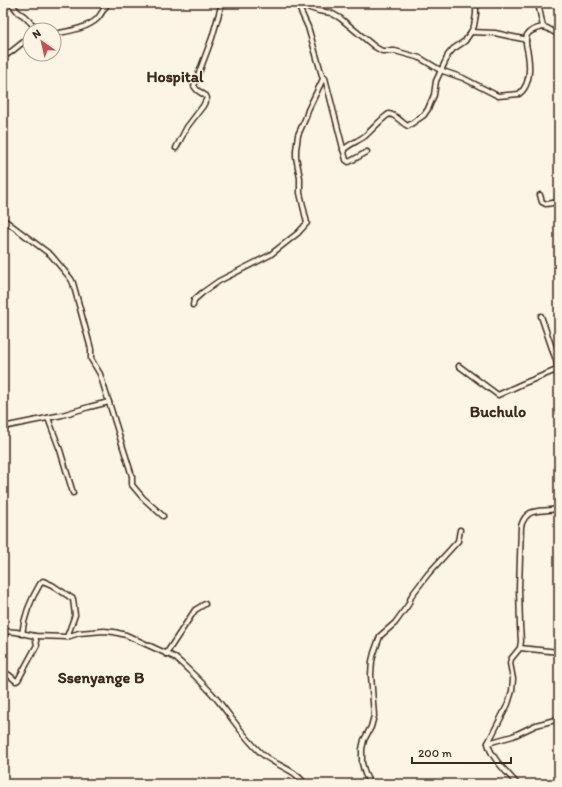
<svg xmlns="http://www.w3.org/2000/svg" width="562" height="787" viewBox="0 0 562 787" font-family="Itim,sans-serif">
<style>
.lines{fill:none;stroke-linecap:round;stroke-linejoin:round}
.street-casing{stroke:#3b2a1e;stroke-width:7}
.street{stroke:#fcf5e5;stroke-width:4}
.labels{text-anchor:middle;stroke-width:3;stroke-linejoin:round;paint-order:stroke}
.quarter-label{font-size:16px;font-weight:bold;fill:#3b2a1e;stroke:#fcf5e5}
</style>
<rect width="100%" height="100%" fill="#fcf5e5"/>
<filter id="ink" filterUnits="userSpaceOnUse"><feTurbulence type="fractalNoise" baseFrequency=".025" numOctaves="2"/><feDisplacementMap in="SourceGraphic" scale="8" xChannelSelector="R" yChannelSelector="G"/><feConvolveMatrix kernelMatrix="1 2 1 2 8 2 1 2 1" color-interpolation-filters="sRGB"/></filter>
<g filter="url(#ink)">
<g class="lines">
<g class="street-casing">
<g id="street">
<polyline points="11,3 18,12 24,16 32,24 45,30"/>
<polyline points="297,3 308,27 323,79 325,78 346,160 349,162 367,152"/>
<polyline points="538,3 543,27 547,28 559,35"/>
<path d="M297,4l22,7 12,2 9,5 35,29 7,4h13l25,7 20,12 23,8 35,18 21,-2c12,-9 11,-27 9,-40 -1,-7 -4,-13 -1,-19 3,-5 11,-7 16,-8"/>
<polyline points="471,32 495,33 513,37 523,39 526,41"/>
<path d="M54,34c14,-3 32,-5 43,-15 4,-4 7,-11 11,-16"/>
<path d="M3,57c10,-5 17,-14 27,-19"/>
<polyline points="176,148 187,127 203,106 207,98 206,96 197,90 194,86 212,38 222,3"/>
<path d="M343,150c7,-6 15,-9 22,-14 8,-7 15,-16 24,-22 8,1 12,9 19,12l16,-11 4,-6 6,-14 2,-14 10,-21 2,-5 5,-6 12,-8 6,-9 3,-6 2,-12v-11"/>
<polyline points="540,195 542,202 546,204 559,202"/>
<polyline points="3,219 51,255 71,279 73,283 91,349 91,359 100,374 132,476 132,485 143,498 163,516"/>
<polyline points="193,305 194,300 202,293 219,281 270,255 298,233 307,223 300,193 300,178 296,157 296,150 298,135 306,117 308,110 323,79"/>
<polyline points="541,316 557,363 557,369"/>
<polyline points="553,352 559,351"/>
<polyline points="459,366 498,395 522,384 559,369"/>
<polyline points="48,418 60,450 73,493"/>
<polyline points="3,427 62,415 89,407 109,402"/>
<path d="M3,631l13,1 19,4 32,1 12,-4 25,-2 10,1 12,3 48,22 6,5c12,11 25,23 35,35 16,19 29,41 47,57 14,12 33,15 43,30"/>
<path d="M22,634c2,-18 9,-35 18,-50l3,-3 9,4 21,14 2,16 -8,22"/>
<polyline points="520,648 559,652"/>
<polyline points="166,654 195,610 205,604"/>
<polyline points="3,672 9,675 16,681 18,680 37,645 35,636"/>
<polyline points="488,743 513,736 536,725 559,719"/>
<polyline points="370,784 365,774 362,763 362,749 364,740 371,727 374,716 371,675 372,661 374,653 380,636 395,623 408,605 412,595 428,574 458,541 460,530"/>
<path d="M517,784c-9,-11 -27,-27 -29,-41l20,-39 4,-13 1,-12 -3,-16 1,-4 9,-11 1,-7 -1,-15 -1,-38 2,-62c7,-22 22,-12 38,-18"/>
</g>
</g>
<use href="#street" class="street"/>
</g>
</g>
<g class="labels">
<g class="quarter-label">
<text x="175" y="82">Hospital</text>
<text x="498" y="417">Buchulo</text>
<text x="101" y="683">Ssenyange B</text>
</g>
</g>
<rect width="562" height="787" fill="none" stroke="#fcf5e5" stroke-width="16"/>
<rect x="8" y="8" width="546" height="771" fill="none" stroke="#3b2a1e" stroke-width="1.5" filter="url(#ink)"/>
<g transform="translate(42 42) rotate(326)"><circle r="19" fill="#fcf5e5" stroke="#afa495"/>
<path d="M0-3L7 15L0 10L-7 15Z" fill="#d1495b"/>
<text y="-6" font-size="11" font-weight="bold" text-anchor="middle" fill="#3b2a1e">N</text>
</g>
<path d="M412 757v6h99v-6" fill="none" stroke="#3b2a1e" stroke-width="2"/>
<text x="418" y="757" font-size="12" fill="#3b2a1e" stroke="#fcf5e5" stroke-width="3" paint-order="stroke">200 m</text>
</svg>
